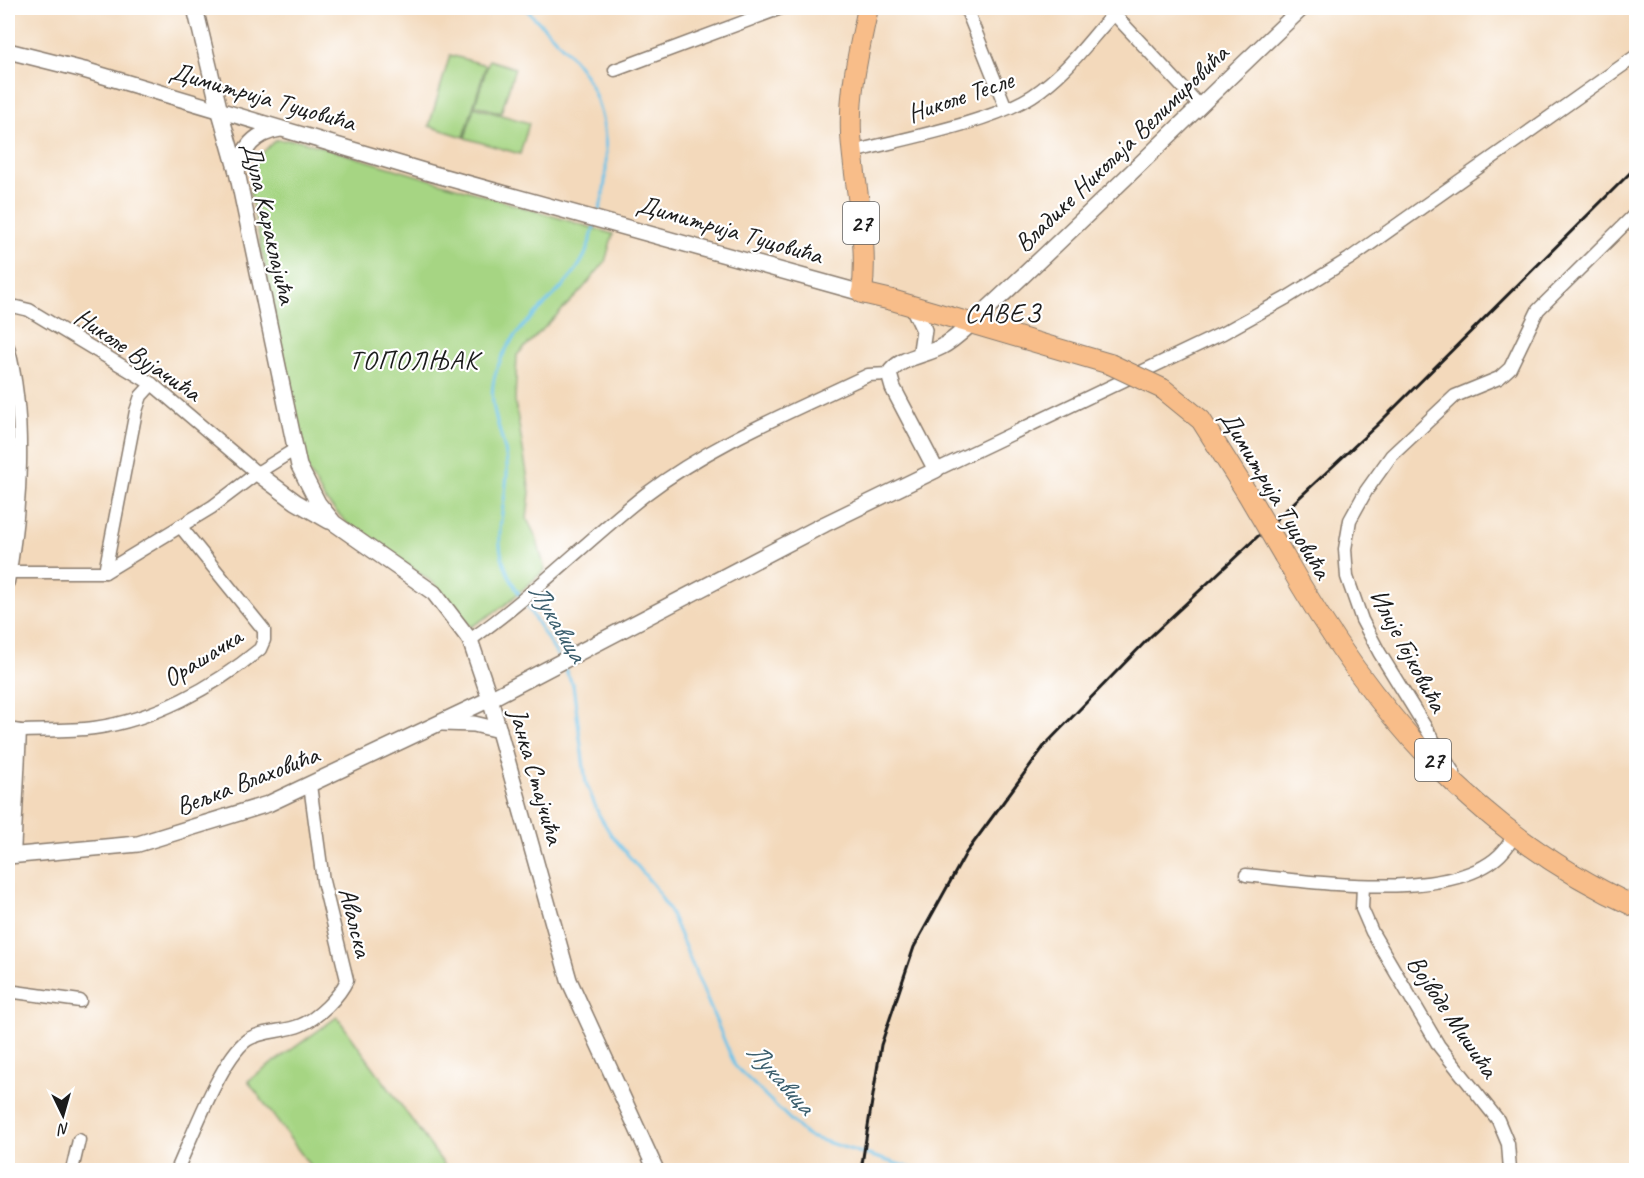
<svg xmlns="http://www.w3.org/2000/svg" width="1644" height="1178" viewBox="0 0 1644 1178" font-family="Caveat,sans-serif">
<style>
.green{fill:#a6d583;stroke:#617850;stroke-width:1.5}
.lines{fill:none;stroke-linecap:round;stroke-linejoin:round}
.stream{stroke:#6cc3e9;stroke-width:3}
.minor-casing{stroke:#887a6c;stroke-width:15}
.tertiary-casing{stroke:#887a6c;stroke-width:18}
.primary-casing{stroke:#887a6c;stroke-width:22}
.minor{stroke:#fff;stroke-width:12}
.tertiary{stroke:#fff;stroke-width:15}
.primary{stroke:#f8bd89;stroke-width:20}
.rail{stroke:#1c1c1c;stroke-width:3}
.primary-bridge-casing{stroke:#887a6c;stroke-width:22;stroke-linecap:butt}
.primary-bridge{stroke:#f8bd89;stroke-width:20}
.labels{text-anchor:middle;stroke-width:4.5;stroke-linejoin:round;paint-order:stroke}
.shield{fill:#fff;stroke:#606060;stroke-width:1.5}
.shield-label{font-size:24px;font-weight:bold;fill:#1c1c1c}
.street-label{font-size:26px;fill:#1c1c1c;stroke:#fff}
.neighbourhood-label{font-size:27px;letter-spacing:1.5px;fill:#1c1c1c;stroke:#fff}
.water-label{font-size:27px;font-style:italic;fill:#3c5f6e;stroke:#fff}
</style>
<rect width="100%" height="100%" fill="#fff"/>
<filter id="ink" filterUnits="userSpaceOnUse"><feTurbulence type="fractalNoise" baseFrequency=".0167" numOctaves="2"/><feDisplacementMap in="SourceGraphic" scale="12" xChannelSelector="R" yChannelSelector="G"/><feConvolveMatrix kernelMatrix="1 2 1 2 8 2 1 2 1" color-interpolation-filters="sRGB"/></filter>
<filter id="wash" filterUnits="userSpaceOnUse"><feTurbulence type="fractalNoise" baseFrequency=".008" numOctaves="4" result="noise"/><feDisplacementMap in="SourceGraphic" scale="24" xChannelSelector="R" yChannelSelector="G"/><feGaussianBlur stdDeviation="1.35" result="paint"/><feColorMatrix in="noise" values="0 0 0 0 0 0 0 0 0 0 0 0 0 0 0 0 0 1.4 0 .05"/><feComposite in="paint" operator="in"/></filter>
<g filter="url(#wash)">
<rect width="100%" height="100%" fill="#f3d9bb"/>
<g class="green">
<polygon points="450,55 486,65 464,137 429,126"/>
<polygon points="489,60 515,68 501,113 475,105"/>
<polygon points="474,107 529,123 520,154 465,138"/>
<path d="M276,140h22l315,94 -8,28 -25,30 -63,63 -2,46 15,91 -3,27 9,18 9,33 -41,36 -33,21 -36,-43 -85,-58 -25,-26 -21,-37 -54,-271c1,-24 7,-37 26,-52z"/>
<polygon points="337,1017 448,1170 313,1170 248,1081"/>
</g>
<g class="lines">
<g class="stream">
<path d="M525,8c18,19 41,39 56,61 28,40 31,101 17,146"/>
<path d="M521,597c-34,-52 -18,-69 -14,-123 3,-31 -21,-62 -13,-95 14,-58 67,-76 91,-124 4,-10 7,-21 10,-31"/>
<polyline points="525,603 559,658"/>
<polyline points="564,667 573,685 586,783 599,815 612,836 655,887 671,914 735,1066 807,1136 917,1170"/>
</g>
</g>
</g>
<g filter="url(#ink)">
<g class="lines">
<g class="minor-casing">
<g id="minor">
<polyline points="966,8 1006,108"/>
<polyline points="1113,13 1199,105"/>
<polyline points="615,70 781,8"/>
<path d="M852,152c51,-13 137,-29 180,-56 38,-25 57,-57 87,-88"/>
<polyline points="8,305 29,310 152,384 257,473"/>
<path d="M8,347c19,70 13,163 0,235"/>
<polyline points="936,470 1223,333 1288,297 1349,259 1636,56"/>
<polyline points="8,572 105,572 212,507 257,473 294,450"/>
<polyline points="105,572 136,411 141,396 152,384"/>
<path d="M470,640c63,-44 116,-99 176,-146 67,-51 147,-83 222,-119l21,-1"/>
<polyline points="8,729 20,731 14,856"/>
<path d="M20,731c24,-1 50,0 74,-3 60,-8 120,-41 166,-79l4,-9v-10l-84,-104"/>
<polyline points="1453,772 1379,652 1362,620 1347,577 1345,549 1350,520 1366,491 1391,456 1455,396 1499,378 1510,368 1538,310 1636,213"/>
<path d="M1246,875c64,6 235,35 267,-39"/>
<polyline points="1363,886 1362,909 1372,932 1439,1046 1498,1120 1508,1144 1510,1170"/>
<polyline points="8,991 80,1001"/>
<polyline points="72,1170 79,1140"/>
<path d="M177,1170c14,-31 44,-111 70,-130 15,-10 38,-8 54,-15 17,-7 38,-28 46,-45l-24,-99 -13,-96"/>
</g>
</g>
<g class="tertiary-casing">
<g id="tertiary">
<polyline points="195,8 220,112 237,172 299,466 318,503 334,523 434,593 470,640 490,699 569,980 656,1170"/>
<polyline points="8,51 84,70 430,173 862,293"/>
<path d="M237,172c6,-24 17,-39 43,-43"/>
<polyline points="913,307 924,330 921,350"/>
<polyline points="257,473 296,502 329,521"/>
<polyline points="442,723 474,724 499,730"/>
<path d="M8,856l130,-12 130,-40 222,-105 335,-175 111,-54 -43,-82 -4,-14c10,-17 36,-18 52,-27 12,-6 22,-16 32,-25 112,-102 219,-210 329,-314"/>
</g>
</g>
<g class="primary-casing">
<g id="primary">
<path d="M868,8c-9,42 -19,83 -17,126 3,53 18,106 11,159l30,7 218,64"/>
<polyline points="1163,389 1201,420 1247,493"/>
<path d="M1284,556c84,150 192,278 352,351"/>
</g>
</g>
<use href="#minor" class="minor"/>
<use href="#tertiary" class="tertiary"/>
<use href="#primary" class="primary"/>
<polyline class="rail" points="861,1170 881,1045 914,947 966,853 1045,745 1150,637 1376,426 1636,167"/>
<g class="primary-bridge-casing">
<g id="primary-bridge">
<polyline points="1110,364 1163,389"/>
<polyline points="1247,493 1284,556"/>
</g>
</g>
<use href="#primary-bridge" class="primary-bridge"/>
</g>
</g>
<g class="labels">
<g class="shield">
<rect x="843" y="202" width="36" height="42" rx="4.5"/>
<rect x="1415" y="739" width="36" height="42" rx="4.5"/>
</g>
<g class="shield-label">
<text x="861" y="231">27</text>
<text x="1433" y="768">27</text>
</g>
<g class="street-label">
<text transform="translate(263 96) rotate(16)" y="9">Димитрија Туцовића</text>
<text transform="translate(960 96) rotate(-19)" y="9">Николе Тесле</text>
<text transform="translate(1121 148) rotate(-44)" y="9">Владике Николаја Велимировића</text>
<text transform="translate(270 223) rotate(77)" y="9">Дула Караклајића</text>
<text transform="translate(730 229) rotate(16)" y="9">Димитрија Туцовића</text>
<text transform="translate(138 354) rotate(34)" y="9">Николе Вујачића</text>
<text transform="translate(1276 494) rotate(59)" y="9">Димитрија Туцовића</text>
<text transform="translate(1409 650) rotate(62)" y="9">Илије Гојковића</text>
<text transform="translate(202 657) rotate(-32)" y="9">Орашачка</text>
<text transform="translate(537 776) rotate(74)" y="9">Јанка Стајчића</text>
<text transform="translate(247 780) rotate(-21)" y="9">Вељка Влаховића</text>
<text transform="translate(356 922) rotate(76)" y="9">Авалска</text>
<text transform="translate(1453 1016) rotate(56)" y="9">Војводе Мишића</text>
</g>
<g class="neighbourhood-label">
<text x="1003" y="322">САВЕЗ</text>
<text x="414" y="369">ТОПОЛЊАК</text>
</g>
<g class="water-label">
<text transform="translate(558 622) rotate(59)" y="9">Лукавица</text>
<text transform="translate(781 1078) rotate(48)" y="9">Лукавица</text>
</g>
</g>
<rect width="1644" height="1178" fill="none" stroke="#fff" stroke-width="30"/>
<g transform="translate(63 1115) rotate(175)" stroke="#ffffff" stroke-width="4.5" paint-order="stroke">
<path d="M0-4.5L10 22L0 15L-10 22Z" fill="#1c1c1c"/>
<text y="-9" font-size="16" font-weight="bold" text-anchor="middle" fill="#1c1c1c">N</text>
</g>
</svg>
